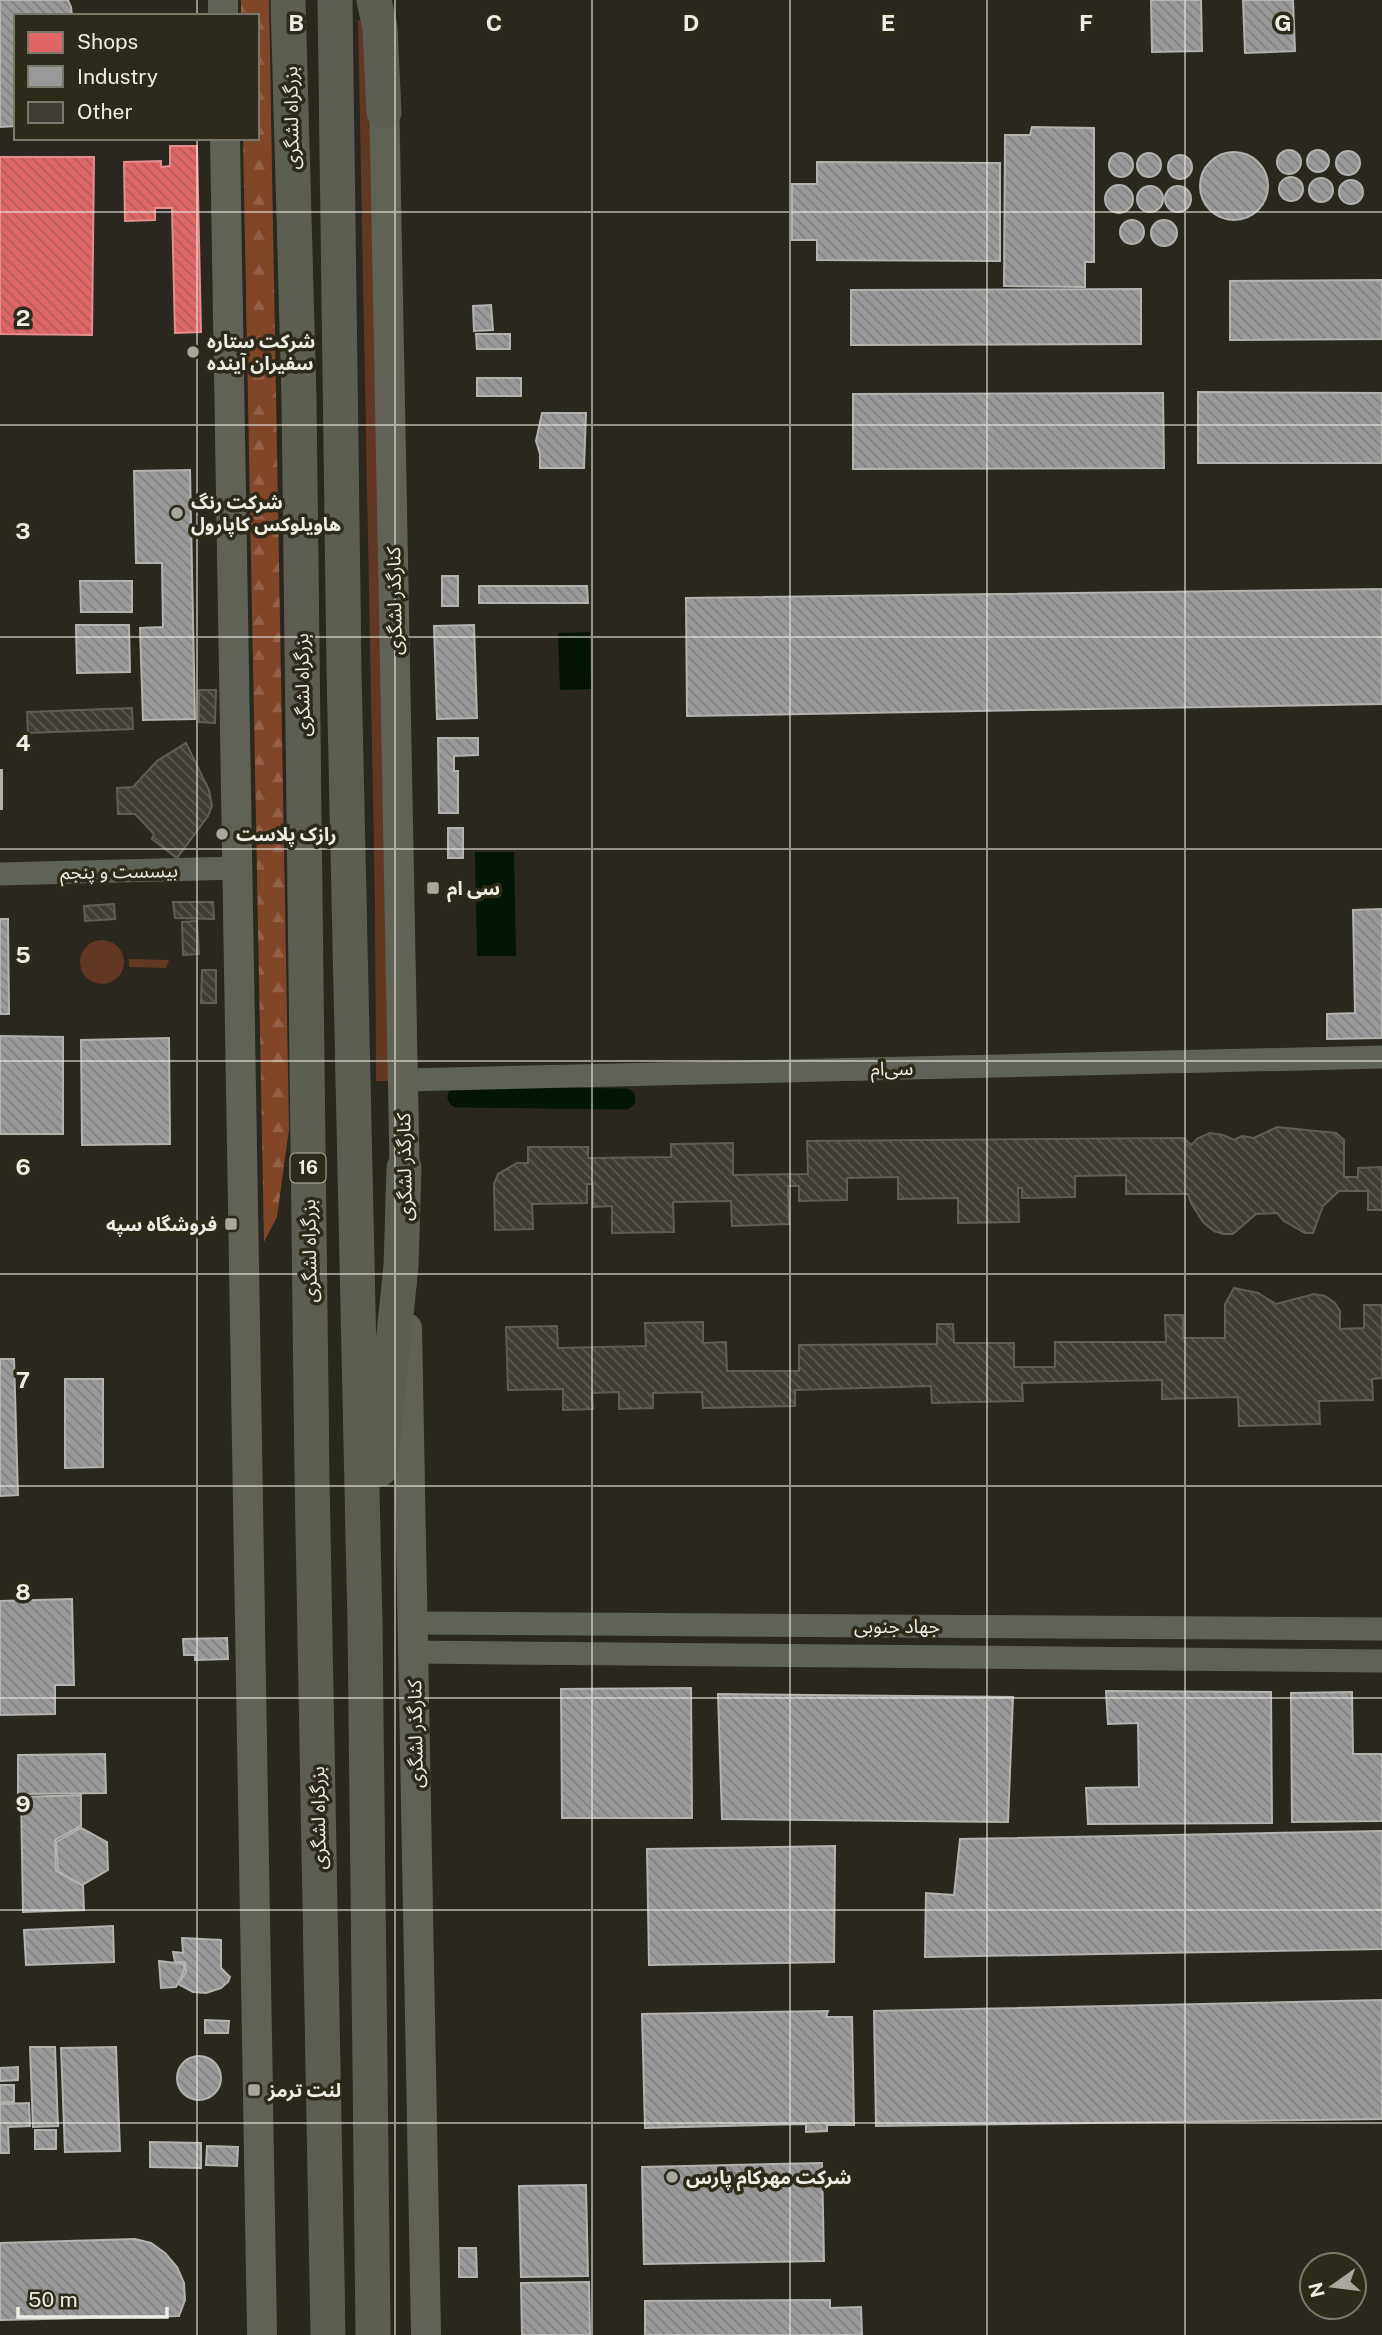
<svg xmlns="http://www.w3.org/2000/svg" width="1382" height="2335" viewBox="0 0 1382 2335" font-family="'Public Sans','Noto Sans Arabic',sans-serif">
<style>
.grass{fill:#633823}
.forest{fill:url(#forest-firs)}
.water{fill:#041508}
.shops{fill:url(#shops-back-hatch);stroke:#e48e8c;stroke-width:2}
.industry{fill:url(#industry-back-hatch);stroke:#b2b2af;stroke-width:2}
.lines{fill:none;stroke-linecap:round;stroke-linejoin:round}
.canal{stroke:#041508;stroke-width:21}
.building{fill:url(#building-back-hatch);stroke:#625e57;stroke-width:2}
.minor{stroke:#5f6259;stroke-width:23}
.major{stroke:#5f6255;stroke-width:30}
.highway{stroke:#5c5e52;stroke-width:35}
.grid{fill:none;stroke:#eeede3;stroke-width:2;stroke-opacity:0.55}
.poi-dot{fill:#a9a89e;stroke:#2d2a1a;stroke-width:2.5}
.labels{text-anchor:middle;stroke-width:7;stroke-linejoin:round;paint-order:stroke}
.shield{fill:#2d2a1a;stroke:#b4b2a7;stroke-width:2}
.shield-label{font-size:18px;font-weight:bold;fill:#eeede3}
.street-label{font-size:19px;fill:#eeede3;stroke:#2d2a1a}
.poi-label{font-size:19px;font-weight:bold;fill:#eeede3;stroke:#2d2a1a;text-anchor:start}
.grid-label{font-size:23px;text-anchor:middle;font-weight:bold;fill:#eeede3;stroke:#2d2a1a;stroke-width:7;stroke-linejoin:round;paint-order:stroke}
</style>
<defs>
<pattern id="forest-firs" width="22" height="20" patternUnits="userSpaceOnUse" patternTransform="scale(1.75)"><rect width="22" height="20" fill="#814528"/><path d="M5 1l3.5 6h-7zM16 11l3.5 6h-7z" fill="#936047"/></pattern>
<pattern id="shops-back-hatch" width="6" height="6" patternUnits="userSpaceOnUse" patternTransform="scale(1.75)"><rect width="6" height="6" fill="#e06666"/><path d="M-1 5l2 2M0 0l6 6M5-1l2 2" fill="none" stroke="#b25d5c"/></pattern>
<pattern id="industry-back-hatch" width="6" height="6" patternUnits="userSpaceOnUse" patternTransform="scale(1.75)"><rect width="6" height="6" fill="#999"/><path d="M-1 5l2 2M0 0l6 6M5-1l2 2" fill="none" stroke="#808080"/></pattern>
<pattern id="building-back-hatch" width="6" height="6" patternUnits="userSpaceOnUse" patternTransform="scale(1.75)"><rect width="6" height="6" fill="#403c36"/><path d="M-1 5l2 2M0 0l6 6M5-1l2 2" fill="none" stroke="#5c5853"/></pattern>
</defs>
<rect width="100%" height="100%" fill="#29271e"/>
<g class="grass">
<polygon points="358,20 369,24 396,1081 376,1081 375,902"/>
<circle cx="102" cy="962" r="22"/>
<polygon points="129,959 169,960 166,968 129,967"/>
</g>
<polygon class="forest" points="241,0 269,0 289,1129 277,1217 264,1242 243,138 257,138 257,16 241,16"/>
<g class="water">
<polygon points="590,632 591,689 560,690 558,633"/>
<polygon points="475,852 514,852 516,956 477,956"/>
</g>
<g class="shops">
<polygon points="170,146 197,146 201,332 175,333 172,208 155,208 155,220 125,221 124,162 161,161 161,167 170,166"/>
<polygon points="0,157 94,157 92,335 0,334"/>
</g>
<g class="industry">
<polygon points="0,0 68,0 71,7 72,16 16,16 16,126 0,127"/>
<polygon points="1151,0 1201,0 1202,51 1152,52"/>
<polygon points="1243,0 1293,0 1295,51 1245,53"/>
<polygon points="1032,127 1094,128 1094,262 1085,262 1085,287 1004,286 1005,135 1030,135"/>
<circle cx="1318" cy="161" r="11"/>
<circle cx="1289" cy="162" r="12"/>
<circle cx="1348" cy="163" r="12"/>
<circle cx="1234" cy="186" r="34"/>
<circle cx="1121" cy="165" r="12"/>
<circle cx="1149" cy="165" r="12"/>
<circle cx="1180" cy="167" r="12"/>
<polygon points="817,162 1000,163 1000,261 817,260 817,240 792,240 792,184 817,184"/>
<circle cx="1291" cy="189" r="12"/>
<circle cx="1321" cy="190" r="12"/>
<circle cx="1351" cy="192" r="12"/>
<circle cx="1119" cy="199" r="14"/>
<circle cx="1150" cy="199" r="13"/>
<circle cx="1178" cy="199" r="13"/>
<circle cx="1132" cy="232" r="12"/>
<circle cx="1164" cy="233" r="13"/>
<polygon points="1382,280 1382,339 1230,340 1230,281"/>
<polygon points="1141,289 1141,344 851,345 851,290"/>
<polygon points="491,305 493,330 474,331 473,306"/>
<polygon points="476,334 510,334 510,349 477,349"/>
<rect x="477" y="378" width="44" height="18"/>
<polygon points="1198,392 1382,393 1382,463 1198,463"/>
<polygon points="1163,393 1164,468 853,469 853,394"/>
<polygon points="542,413 586,413 584,468 540,468 540,454 536,441"/>
<polygon points="190,470 195,719 143,720 140,628 163,627 162,563 136,563 134,471"/>
<rect x="442" y="576" width="16" height="30"/>
<polygon points="80,581 132,581 132,612 81,612"/>
<polygon points="479,586 587,586 588,603 479,603"/>
<polygon points="1382,589 1382,704 687,716 686,598"/>
<polygon points="76,625 129,625 130,672 77,673"/>
<polygon points="474,625 477,718 437,719 434,626"/>
<polygon points="438,738 478,738 478,755 454,756 454,771 458,771 458,813 439,813"/>
<rect x="0" y="770" width="2" height="39"/>
<rect x="448" y="828" width="15" height="30"/>
<polygon points="1382,909 1382,1038 1327,1039 1327,1014 1355,1013 1353,910"/>
<polygon points="0,919 8,919 9,1014 0,1014"/>
<polygon points="0,1036 63,1037 63,1134 0,1134"/>
<polygon points="169,1038 170,1144 82,1145 81,1040"/>
<polygon points="0,1359 14,1359 18,1495 0,1496"/>
<polygon points="65,1379 103,1379 103,1467 65,1468"/>
<polygon points="72,1599 74,1685 55,1685 55,1714 0,1715 0,1601"/>
<polygon points="227,1638 228,1659 195,1660 195,1655 184,1655 183,1639"/>
<polygon points="691,1688 692,1818 562,1818 561,1689"/>
<polygon points="1106,1691 1271,1692 1272,1823 1088,1824 1086,1788 1139,1787 1138,1723 1108,1724"/>
<polygon points="1352,1692 1353,1754 1382,1754 1382,1821 1292,1822 1291,1693"/>
<polygon points="718,1694 1013,1697 1008,1822 722,1819"/>
<polygon points="105,1754 106,1793 18,1794 18,1755"/>
<polygon points="81,1795 81,1826 55,1840 56,1871 83,1886 84,1910 23,1912 21,1797"/>
<polygon points="81,1828 107,1842 108,1870 82,1885 58,1871 56,1842"/>
<polygon points="1382,1831 1382,1949 925,1957 926,1893 954,1895 960,1839"/>
<polygon points="835,1846 834,1962 649,1965 647,1849"/>
<polygon points="113,1926 114,1962 26,1965 24,1930"/>
<polygon points="182,1938 221,1940 221,1968 230,1977 228,1982 221,1988 206,1993 193,1992 178,1984 186,1972 185,1962 175,1962 173,1952 183,1953"/>
<polygon points="159,1961 184,1964 184,1971 176,1987 161,1988"/>
<polygon points="1382,2000 1382,2119 876,2126 874,2011"/>
<polygon points="828,2011 826,2017 852,2017 854,2125 827,2125 827,2131 806,2132 806,2124 645,2128 642,2014"/>
<polygon points="205,2020 229,2021 228,2033 205,2033"/>
<polygon points="30,2047 55,2047 58,2126 33,2127"/>
<polygon points="116,2047 120,2151 65,2152 61,2048"/>
<circle cx="199" cy="2078" r="22"/>
<polygon points="18,2067 18,2080 0,2081 0,2068"/>
<rect x="0" y="2085" width="14" height="17"/>
<polygon points="29,2103 30,2126 8,2127 9,2153 0,2153 0,2104"/>
<rect x="35" y="2130" width="21" height="19"/>
<polygon points="150,2142 201,2143 201,2168 150,2167"/>
<polygon points="207,2146 238,2147 237,2166 206,2165"/>
<polygon points="822,2163 824,2261 644,2264 642,2167"/>
<polygon points="586,2185 588,2276 521,2277 519,2186"/>
<polygon points="135,2239 151,2243 165,2253 177,2267 184,2283 185,2300 179,2316 0,2320 0,2243"/>
<polygon points="459,2248 476,2248 477,2277 459,2277"/>
<polygon points="589,2282 590,2335 522,2335 521,2283"/>
<polygon points="830,2300 830,2308 861,2307 862,2335 645,2335 645,2301"/>
</g>
<g class="lines">
<polyline class="canal" points="458,1097 625,1099"/>
</g>
<g class="building">
<polygon points="199,690 216,690 215,723 199,722"/>
<polygon points="132,708 133,729 28,733 27,712"/>
<polygon points="186,743 209,790 212,806 208,816 177,858 152,839 154,834 135,814 118,814 117,788 133,787 157,761"/>
<polygon points="173,902 213,902 214,919 175,918"/>
<polygon points="114,904 115,919 85,921 84,906"/>
<polygon points="197,921 199,954 183,955 182,922"/>
<polygon points="202,970 216,970 216,1003 201,1003"/>
<polygon points="1277,1127 1336,1133 1344,1140 1344,1177 1358,1177 1358,1168 1382,1167 1382,1210 1368,1210 1368,1191 1339,1191 1323,1206 1313,1233 1305,1233 1284,1221 1277,1213 1256,1214 1233,1234 1223,1234 1214,1231 1203,1222 1191,1203 1188,1194 1126,1194 1126,1175 1075,1176 1075,1197 1022,1198 1022,1188 1018,1188 1019,1222 958,1223 958,1198 898,1199 898,1177 847,1178 847,1200 799,1201 799,1186 788,1186 789,1224 732,1226 731,1201 673,1202 674,1232 612,1233 612,1206 593,1207 593,1184 587,1184 587,1203 532,1204 533,1229 495,1230 494,1184 498,1174 517,1163 528,1163 528,1147 588,1147 588,1158 671,1157 671,1144 733,1143 733,1175 808,1174 807,1141 1184,1138 1191,1145 1198,1138 1210,1133 1223,1135 1234,1140 1242,1136 1254,1138"/>
<polygon points="1234,1288 1258,1293 1276,1304 1314,1294 1325,1296 1335,1303 1340,1311 1340,1329 1364,1328 1364,1305 1382,1305 1382,1378 1372,1379 1373,1400 1319,1401 1320,1424 1239,1426 1238,1397 1162,1399 1162,1380 1022,1383 1023,1401 932,1403 931,1386 795,1390 795,1406 703,1408 702,1392 653,1393 653,1408 619,1409 619,1392 592,1393 593,1409 563,1410 563,1389 508,1390 506,1327 557,1326 558,1348 646,1346 645,1323 703,1322 703,1343 726,1342 727,1371 799,1371 799,1345 937,1344 937,1324 953,1324 954,1343 1014,1343 1014,1367 1055,1367 1055,1342 1166,1342 1165,1315 1183,1315 1183,1338 1225,1338 1225,1304"/>
</g>
<g class="lines">
<g class="minor">
<polyline points="0,874 238,868"/>
<polyline points="403,1080 1382,1057"/>
<polyline points="413,1623 1382,1629"/>
<polyline points="413,1652 1382,1661"/>
</g>
<g class="major">
<polyline points="223,0 223,16"/>
<polyline points="384,89 405,1190"/>
<polyline points="225,138 262,2335"/>
<polyline points="407,1328 426,2335"/>
</g>
<g class="highway">
<polyline points="288,0 299,398 312,1476 328,2335"/>
<polyline points="335,0 344,670 365,1625 373,2335"/>
<polyline points="374,0 380,28 384,112"/>
<polyline points="380,1469 401,1266 404,1168"/>
</g>
</g>
<path class="grid" d="M197,0v16M395,0v2335M592,0v2335M790,0v2335M987,0v2335M1185,0v2335M197,138v2197M0,212h1382M0,425h1382M0,637h1382M0,849h1382M0,1061h1382M0,1274h1382M0,1486h1382M0,1698h1382M0,1910h1382M0,2123h1382"/>
<g class="poi-dot">
<circle cx="193" cy="352" r="7"/>
<circle cx="177" cy="513" r="7"/>
<circle cx="222" cy="834" r="7"/>
<rect x="426" y="881" width="14" height="14" rx="3.5"/>
<rect x="224" y="1217" width="14" height="14" rx="3.5"/>
<rect x="247" y="2083" width="14" height="14" rx="3.5"/>
<circle cx="672" cy="2177" r="7"/>
</g>
<g class="labels">
<rect class="shield" x="290.5" y="1153.5" width="35" height="29" rx="5"/>
<g class="shield-label">
<text x="308" y="1174">16</text>
</g>
<g class="street-label">
<text transform="translate(291 118) rotate(-91)" y="7">بزرگراه لشگری</text>
<text transform="translate(394 601) rotate(-91)" y="7">کنارگذر لشگری</text>
<text transform="translate(302 685) rotate(-91)" y="7">بزرگراه لشگری</text>
<text transform="translate(119 871) rotate(-1)" y="7">بیسست و پنجم</text>
<text transform="translate(892 1068) rotate(-1)" y="7">سی‌ام</text>
<text transform="translate(404 1167) rotate(-91)" y="7">کنارگذر لشگری</text>
<text transform="translate(309 1251) rotate(-91)" y="7">بزرگراه لشگری</text>
<text x="897" y="1633">جهاد جنوبی</text>
<text transform="translate(415 1734) rotate(-91)" y="7">کنارگذر لشگری</text>
<text transform="translate(318 1818) rotate(-91)" y="7">بزرگراه لشگری</text>
</g>
<g class="poi-label">
<text x="207" y="348">شرکت ستاره<tspan x="207" dy="22">سفیران آینده</tspan></text>
<text x="191" y="509">شرکت رنگ<tspan x="191" dy="22">هاویلوکس کاپارول</tspan></text>
<text x="236" y="841">رازک پلاست</text>
<text x="447" y="895">سی ام</text>
<text x="217" y="1231" text-anchor="end">فروشگاه سپه</text>
<text x="268" y="2097">لنت ترمز</text>
<text x="686" y="2184">شرکت مهرکام پارس</text>
</g>
</g>
<g class="grid-label">
<text x="296" y="31">B</text>
<text x="494" y="31">C</text>
<text x="691" y="31">D</text>
<text x="888" y="31">E</text>
<text x="1086" y="31">F</text>
<text x="1283" y="31">G</text>
<text x="23" y="326">2</text>
<text x="23" y="539">3</text>
<text x="23" y="751">4</text>
<text x="23" y="963">5</text>
<text x="23" y="1175">6</text>
<text x="23" y="1388">7</text>
<text x="23" y="1600">8</text>
<text x="23" y="1812">9</text>
</g>
<rect x="14" y="14" width="245" height="126" fill="#2d2a1a" stroke="#7a786a" stroke-width="2"/>
<rect x="28" y="32" width="35" height="21" fill="#e06666" stroke="#7a786a" stroke-width="2"/>
<text x="77" y="49" font-size="21" fill="#eeede3">Shops</text>
<rect x="28" y="66" width="35" height="21" fill="#999999" stroke="#7a786a" stroke-width="2"/>
<text x="77" y="84" font-size="21" fill="#eeede3">Industry</text>
<rect x="28" y="102" width="35" height="21" fill="#403c36" stroke="#7a786a" stroke-width="2"/>
<text x="77" y="119" font-size="21" fill="#eeede3">Other</text>
<g transform="translate(1333 2286) rotate(256)"><circle r="33" fill="#2d2a1a" stroke="#7a786a" stroke-width="2"/>
<path d="M0-5L12 26L0 18L-12 26Z" fill="#a9a89e"/>
<text y="-10" font-size="19" font-weight="bold" text-anchor="middle" fill="#eeede3">N</text>
</g>
<path d="M18 2307v10h149v-10" fill="none" stroke="#eeede3" stroke-width="3.5"/>
<text x="28" y="2307" font-size="21" fill="#eeede3" stroke="#2d2a1a" stroke-width="5" paint-order="stroke">50 m</text>
</svg>
